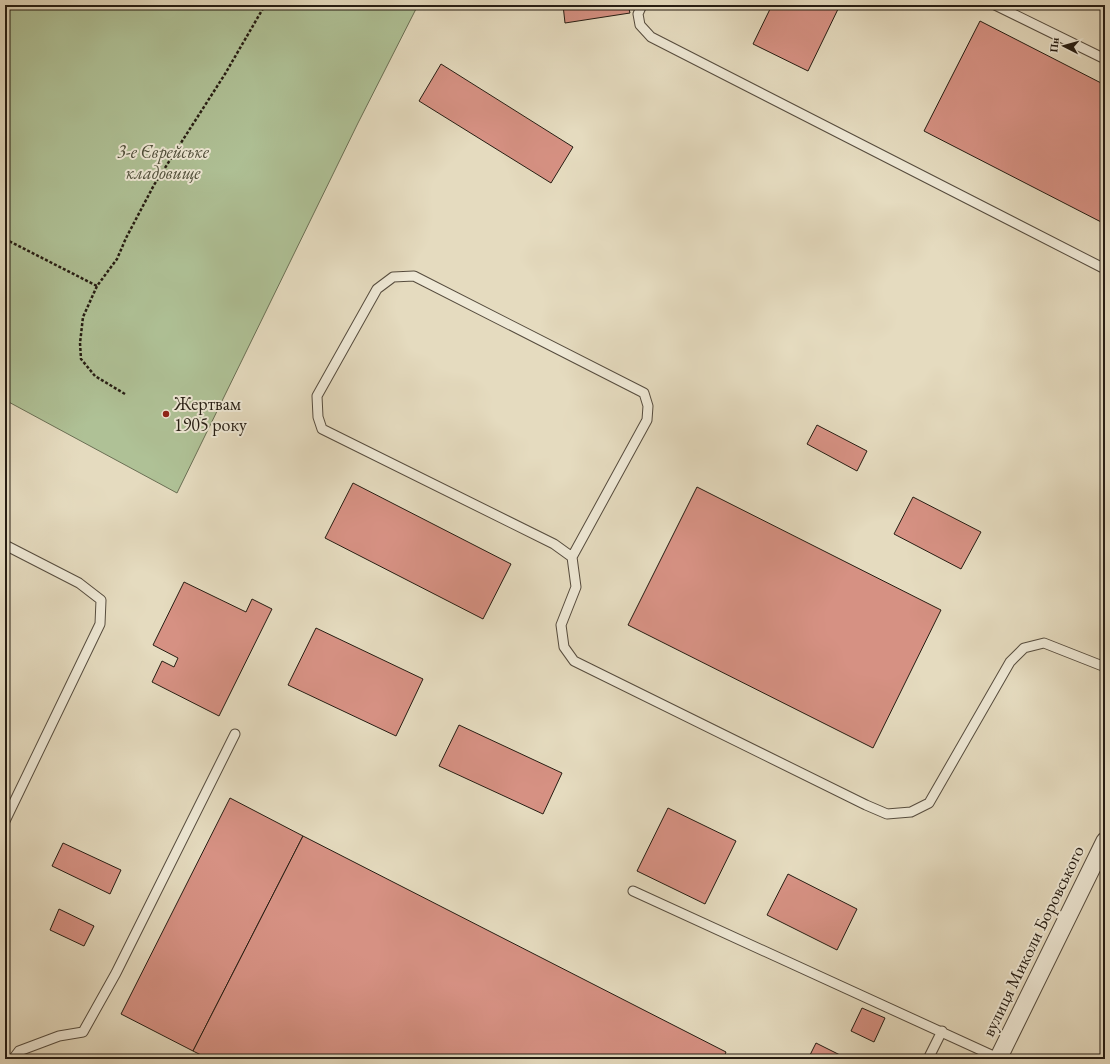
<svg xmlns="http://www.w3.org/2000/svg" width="1110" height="1064" viewBox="0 0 1110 1064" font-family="'EB Garamond',serif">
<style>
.green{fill:#afc196;stroke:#6a6f54}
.building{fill:#d69183;stroke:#261d13}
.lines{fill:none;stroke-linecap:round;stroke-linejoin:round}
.lane-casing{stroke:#564c3e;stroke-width:11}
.street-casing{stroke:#564c3e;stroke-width:19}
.path{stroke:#261d13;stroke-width:2.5;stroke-dasharray:3 2;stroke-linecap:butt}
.lane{stroke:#eee8d5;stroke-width:9}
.street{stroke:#eee8d5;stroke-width:17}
.poi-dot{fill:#8f2418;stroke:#eee8d5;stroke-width:1.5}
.labels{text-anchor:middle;stroke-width:4;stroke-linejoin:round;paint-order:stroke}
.park-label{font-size:18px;font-style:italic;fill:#4f4e3a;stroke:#eee8d5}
.poi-label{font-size:18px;fill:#261d13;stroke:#eee8d5;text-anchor:start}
.street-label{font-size:18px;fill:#261d13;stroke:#eee8d5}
</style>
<rect width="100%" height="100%" fill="#e5dbbf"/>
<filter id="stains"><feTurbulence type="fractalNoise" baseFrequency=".005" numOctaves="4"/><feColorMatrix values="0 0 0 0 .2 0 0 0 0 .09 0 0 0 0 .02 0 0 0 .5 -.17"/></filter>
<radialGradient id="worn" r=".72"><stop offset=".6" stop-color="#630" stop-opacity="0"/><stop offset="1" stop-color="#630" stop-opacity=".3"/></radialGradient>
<polygon class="green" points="5,5 418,5 358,123 177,493 5,400"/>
<g class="building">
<polygon points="563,5 628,5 630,13 565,23"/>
<polygon points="772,5 840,5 808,71 753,44"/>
<polygon points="980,21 1105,85 1105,224 924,131"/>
<polygon points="441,64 573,147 551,183 419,101"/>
<polygon points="817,425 867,451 857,471 807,444"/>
<polygon points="353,483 511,564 483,619 325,538"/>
<polygon points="697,487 941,610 873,748 628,625"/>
<polygon points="913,497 981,532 961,569 894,534"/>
<polygon points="184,582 246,612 252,599 272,609 219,716 152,682 162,661 174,667 178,658 153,645"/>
<polygon points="316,628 423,679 396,736 288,685"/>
<polygon points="459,725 562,773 543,814 439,766"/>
<polygon points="230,798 303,836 193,1051 121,1014"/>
<polygon points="668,808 736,841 705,904 637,871"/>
<polygon points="303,836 726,1052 723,1059 209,1059 193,1051"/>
<polygon points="63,843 121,870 110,894 52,866"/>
<polygon points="788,874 857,909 837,950 767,915"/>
<polygon points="59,909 94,926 84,946 50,930"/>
<polygon points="862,1008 885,1018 874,1042 851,1031"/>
<polygon points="816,1043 848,1059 808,1059"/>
</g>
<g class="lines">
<g class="lane-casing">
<g id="lane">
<polyline points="642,5 638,14 640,25 651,37 1105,269"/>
<polyline points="995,5 1105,59"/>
<polyline points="5,545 79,583 101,600 100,624 5,821"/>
<polyline points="572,557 554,544 322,429 318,417 317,396 377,289 393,277 414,276 644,393 648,406 647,420 572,557 576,587 561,625 564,647 574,661 866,805 887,814 911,812 929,803 1010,662 1024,648 1044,643 1105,667"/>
<polyline points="633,891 998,1058"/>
<polyline points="13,1059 19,1051 59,1036 83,1032 116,973 235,734"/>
<polyline points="928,1059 942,1031"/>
</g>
</g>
<g class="street-casing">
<polyline id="street" points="998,1059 1105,841"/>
</g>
<g class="path">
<polyline points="5,239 97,286"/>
<polyline points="125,394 95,376 81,359 80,343 83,317 97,286 117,259 126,238 154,185 225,74 265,5"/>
</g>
<use href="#lane" class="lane"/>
<use href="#street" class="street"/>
</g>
<circle class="poi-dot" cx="166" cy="414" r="4"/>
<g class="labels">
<g class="park-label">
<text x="163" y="158">3-е Єврейське<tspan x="163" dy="21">кладовище</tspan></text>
</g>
<g class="poi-label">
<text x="174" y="410">Жертвам<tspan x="174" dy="21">1905 року</tspan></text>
</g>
<g class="street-label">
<text transform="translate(1033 941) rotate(-64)" y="6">вулиця Миколи Боровського</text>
</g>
</g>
<rect width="1110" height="1064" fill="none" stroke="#e5dbbf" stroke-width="20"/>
<rect x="6" y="6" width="1098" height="1052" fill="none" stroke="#261d13" stroke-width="2"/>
<rect x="10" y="10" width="1090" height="1044" fill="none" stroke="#261d13"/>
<g transform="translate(1064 46) rotate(276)" stroke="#eee8d5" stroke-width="3" paint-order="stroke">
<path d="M0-3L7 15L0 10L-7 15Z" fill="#261d13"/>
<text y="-6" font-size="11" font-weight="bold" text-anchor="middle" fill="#261d13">Пн</text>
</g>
<rect width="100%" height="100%" filter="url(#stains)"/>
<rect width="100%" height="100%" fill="url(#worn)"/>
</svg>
